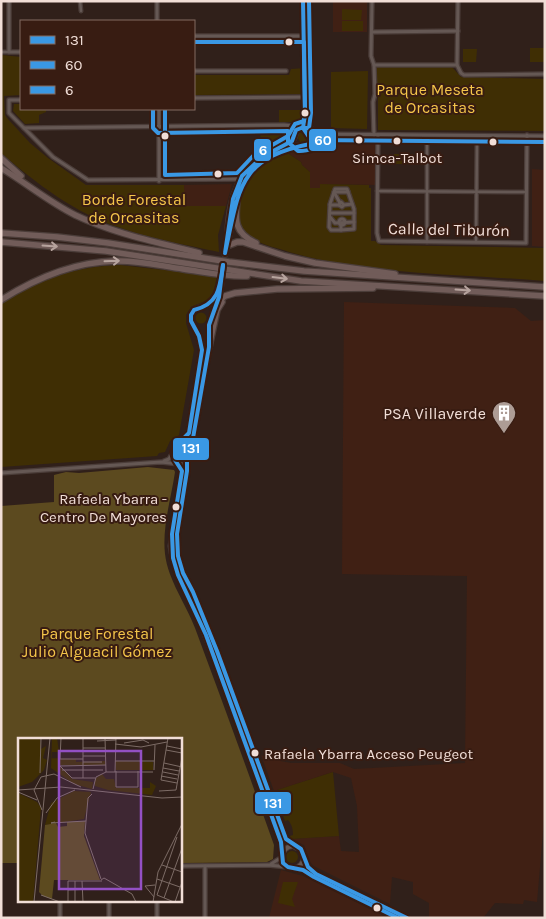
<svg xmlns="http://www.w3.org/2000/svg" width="546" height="919" viewBox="0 0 546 919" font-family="Karla,sans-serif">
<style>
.built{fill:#402014}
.green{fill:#3f2e04}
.forest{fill:#5c4a1f}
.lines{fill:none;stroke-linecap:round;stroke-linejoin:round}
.pedestrian-casing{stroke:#4b3d39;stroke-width:5}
.minor-casing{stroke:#4b3d39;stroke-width:5.5}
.tertiary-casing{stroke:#4b3d39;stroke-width:6}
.secondary-casing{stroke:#4b3d39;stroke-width:7}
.motorway-casing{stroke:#4b3d39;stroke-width:8}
.pedestrian{stroke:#655854;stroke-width:2.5}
.minor{stroke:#655854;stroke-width:3}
.tertiary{stroke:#655854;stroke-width:4}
.secondary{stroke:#655854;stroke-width:4.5}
.motorway{stroke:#715c59;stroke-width:5.5}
.bus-1-casing{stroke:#381c12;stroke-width:8}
.bus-2-casing{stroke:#381c12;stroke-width:8}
.bus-3-casing{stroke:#381c12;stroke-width:8}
.bus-1{stroke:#3a98e4;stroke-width:4}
.bus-2{stroke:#3a98e4;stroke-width:4}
.bus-3{stroke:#3a98e4;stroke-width:4}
.oneway{stroke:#b7a49e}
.bus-dot{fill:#f1ded7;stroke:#381c12;stroke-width:2}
.labels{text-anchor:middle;stroke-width:4;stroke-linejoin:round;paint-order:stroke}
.bus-label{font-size:15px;fill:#f1ded7;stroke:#381c12}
.park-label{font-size:16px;fill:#f4c54a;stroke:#381c12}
.street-label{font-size:16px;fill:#f1ded7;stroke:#381c12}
.poi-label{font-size:16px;fill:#f1ded7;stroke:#381c12;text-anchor:end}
.inset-road{fill:none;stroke:#7d6c66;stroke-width:1}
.view{fill:#9350c4;fill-opacity:0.15;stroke:#9350c4;stroke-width:2.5}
.inset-edge{fill:none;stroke:#f1ded7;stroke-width:2.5}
.line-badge{stroke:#381c12;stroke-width:2}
.badge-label{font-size:14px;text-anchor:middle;font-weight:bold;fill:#fff}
</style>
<rect width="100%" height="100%" fill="#30201a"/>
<g class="built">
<rect x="333" y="1" width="34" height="31"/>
<polygon points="313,140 378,140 377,185 321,184 321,188 310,188 310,172 302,165 301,162 289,154 287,149 304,146"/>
<polygon points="532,169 545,170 545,247 532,246"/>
<polygon points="232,184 226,206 184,206 184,185"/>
<polygon points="344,302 515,308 531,321 545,320 545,808 537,902 524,900 523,904 495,903 483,918 429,918 429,903 413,894 413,882 392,877 390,904 314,866 310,862 304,845 291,839 339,836 341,851 359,852 357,806 351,778 333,772 274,791 261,755 275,760 291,763 340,763 354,769 465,763 467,576 342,574"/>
<polygon points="281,870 303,876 388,918 269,918"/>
</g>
<g class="green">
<polygon points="342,9 362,10 361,20 342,20"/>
<rect x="342" y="21" width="21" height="10"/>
<rect x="530" y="48" width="14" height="14"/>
<path d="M1,49l1,6 19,2v38l-17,1 1,19 2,3 23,25 18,15 38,27h98l1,21h41l-8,29 1,17c-33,-7 -66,-13 -98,-24 -45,-14 -84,-44 -120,-75z"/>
<polygon points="463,49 477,49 476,62 463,62"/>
<polygon points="376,67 452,67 461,77 545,79 545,131 378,130 378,98 380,91 377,82"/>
<polygon points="306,68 306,94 194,95 194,75 289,75 291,69"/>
<polygon points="368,71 367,129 331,128 331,72"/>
<polygon points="14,104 21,104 21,109 46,109 46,112 39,115 39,123 25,124 13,111"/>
<rect x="279" y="110" width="24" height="12"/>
<polygon points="260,128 290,129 290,138 261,153"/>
<circle cx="304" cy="137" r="6"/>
<path d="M288,151l1,3 12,8 1,3 8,7v16h10v-4l49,1v3h2v53h4l6,4 164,3v33c-84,-7 -175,-6 -256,-29 -12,-4 -28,-7 -39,-15 -10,-6 -12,-14 -11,-25 1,-30 21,-51 49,-61z"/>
<rect x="394" y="154" width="19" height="10"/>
<path d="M120,265l97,11c-5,25 -5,22 -26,31l-5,8v8l8,27 -15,85 -9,6 -5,11 -6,1 -2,3 -156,11v-163c35,-25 77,-38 119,-39z"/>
<circle cx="201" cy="318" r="5.5"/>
<path d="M333,772l6,64 -48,3 -1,-3 3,-1c0,-6 -1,-10 -5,-15l-3,1 -11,-30z"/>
<circle cx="292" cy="857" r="6"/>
<polygon points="283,882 298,882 292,899 295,907 278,903"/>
</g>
<path class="forest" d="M148,467l26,3 1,2c-4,27 -13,55 -10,82 3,26 21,50 30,74 27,72 53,144 79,217l-1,14 -6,3 -87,1v-124h-161v124h-18v-357l53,-4v-27l12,-3 13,1z"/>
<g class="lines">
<g class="pedestrian-casing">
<g id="pedestrian">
<polyline points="80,1 81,11"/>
<polyline points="1,52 9,52"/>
<polyline points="427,140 427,242"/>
<polyline points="377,191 526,192"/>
<polyline points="476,242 477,140"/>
</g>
</g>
<g class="minor-casing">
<g id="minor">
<polyline points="9,1 9,52 21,52"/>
<polyline points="157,1 157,21"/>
<polyline points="372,1 371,56 374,65 375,94 373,102 374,135"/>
<polyline points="372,32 458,31"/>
<polyline points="194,36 310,36"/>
<polyline points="374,65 457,65 461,73 464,75 545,74"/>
<polyline points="457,65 458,1"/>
<polyline points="194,71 286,71"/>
<polyline points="194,98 311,97"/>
<polyline points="21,100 9,100 9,113 53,157 88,180 240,179"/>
<polyline points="159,109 159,181"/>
<polyline points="24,128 284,125 293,126 296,130"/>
<polyline points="313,134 545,136"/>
<polyline points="378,135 377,233 379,241 526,243 527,135"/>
<polyline points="313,140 545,140"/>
<polyline points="340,203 334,192 335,189 347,189 354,209 354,229 341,230 341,225"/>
<polyline points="330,204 334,192 348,192"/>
<polyline points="339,205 330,205 329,227 331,230 341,230"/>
<polyline points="344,205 341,202 339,205 342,207 344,205 352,204"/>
<polyline points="331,213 354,213"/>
<polyline points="330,217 335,223 354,222"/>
<circle cx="342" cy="222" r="3"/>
<polyline points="164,461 169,459 173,452"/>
<polyline points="1,473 161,462 179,464"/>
<polyline points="271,864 282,857"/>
<polyline points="180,866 268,865 288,867"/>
<polyline points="205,866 205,918"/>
<polyline points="60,900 60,918"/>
<polyline points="157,900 157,918"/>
<polyline points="109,918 109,900"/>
</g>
</g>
<g class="tertiary-casing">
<g id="tertiary">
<circle cx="293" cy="857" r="11"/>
<polyline points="304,860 308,867 316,874 408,918"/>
<polyline points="291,868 303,870 314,877 399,918"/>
</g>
</g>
<g class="secondary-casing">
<g id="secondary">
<polyline points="309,128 311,113 309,1"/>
<path d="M227,246c1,-36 5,-70 37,-91 9,-6 19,-9 28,-14 4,-4 2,-9 7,-13l7,-1 6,3 2,7 -4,7c-6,3 -12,1 -19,3 -28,9 -48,27 -55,56"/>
<polyline points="225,254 234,213"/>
<path d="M220,289c-8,18 -11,14 -26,21l-3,5v6l8,15 3,14 -13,83c-7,11 -15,8 -15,23l6,8 2,7 -11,75c4,31 23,59 34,88 28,68 51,139 76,208l1,11"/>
<polyline points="220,291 222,277"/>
<polyline points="218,301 209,325 209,347 190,455 187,461 187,471 177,534 178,556 183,573 193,592 217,651 282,832 287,840 296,847"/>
</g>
</g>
<g class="motorway-casing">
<g id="motorway">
<polyline points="1,158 21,176"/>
<path d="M1,168c25,15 48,34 74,47 40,19 82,27 124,38"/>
<path d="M237,200c-2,20 -3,33 19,43"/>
<polyline points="1,233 57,237 108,243 229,262 304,271 545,287"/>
<polyline points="1,242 106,251 301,281 545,296"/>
<polyline points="227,246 237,242 243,242 285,256 315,263 395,274"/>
<path d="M1,300c35,-22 72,-38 114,-39 23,-1 46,5 68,8 21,3 43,8 64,7"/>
<polyline points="217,303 225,296 235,293 277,289 373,288"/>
<polyline points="209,347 217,310 222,302"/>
</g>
</g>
<use href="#pedestrian" class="pedestrian"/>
<use href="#minor" class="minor"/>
<use href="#tertiary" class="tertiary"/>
<use href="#secondary" class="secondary"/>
<use href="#motorway" class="motorway"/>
<g class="bus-1-casing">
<g id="bus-1">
<path d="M301,128h7l5,6v6l-3,4c-73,14 -71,47 -85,109l8,-54 9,-23 20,-19 30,-16 4,-11z"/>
<polyline points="309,128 311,113 309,1"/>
<polyline points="223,265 219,297 209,325 209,347 190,455 187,461 187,471 177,534 178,556 183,573 193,592 217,651 286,839 301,849 308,867 316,874 407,918"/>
<path d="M223,265c-3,22 -4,39 -29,45l-3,5v6l8,15 3,14 -13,83 -13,13 -3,6 2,8 7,11 -10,63 1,24 5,17 28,60 75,207 2,21 5,4 15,3 11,7 84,41"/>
</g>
</g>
<g class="bus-2-casing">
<g id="bus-2">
<polyline points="194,42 304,42 305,113 303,128 311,140 545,142"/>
<path d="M153,109v19l5,5 130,-2v11l10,9c11,1 18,-5 29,-6"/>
</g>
</g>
<g class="bus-3-casing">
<polyline id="bus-3" points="165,109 165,175 237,173 253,156 288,136 295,124 304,121 305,113 303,1"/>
</g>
<use href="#bus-1" class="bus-1"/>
<use href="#bus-2" class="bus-2"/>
<use href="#bus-3" class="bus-3"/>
</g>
<defs><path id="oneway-shaft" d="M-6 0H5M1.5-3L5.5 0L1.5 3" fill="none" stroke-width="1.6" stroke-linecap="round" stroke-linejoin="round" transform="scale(1.25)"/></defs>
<g class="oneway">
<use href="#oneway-shaft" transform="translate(50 246) rotate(4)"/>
<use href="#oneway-shaft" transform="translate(112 261) rotate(-2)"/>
<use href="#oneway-shaft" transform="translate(280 278) rotate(7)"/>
<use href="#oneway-shaft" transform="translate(463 290) rotate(4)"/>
</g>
<defs>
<g id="building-pin" transform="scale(1.25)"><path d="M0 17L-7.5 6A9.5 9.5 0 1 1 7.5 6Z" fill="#ad9c95" stroke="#381c12"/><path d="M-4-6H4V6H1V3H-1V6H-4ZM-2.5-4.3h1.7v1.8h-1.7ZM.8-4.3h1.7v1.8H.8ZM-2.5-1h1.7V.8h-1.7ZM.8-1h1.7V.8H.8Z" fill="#fff"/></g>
</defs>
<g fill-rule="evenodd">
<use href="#building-pin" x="504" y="413"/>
</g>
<g class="bus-dot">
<circle cx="289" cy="42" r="4.5"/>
<circle cx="305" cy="113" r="4.5"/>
<circle cx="165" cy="136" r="4.5"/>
<circle cx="359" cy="140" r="4.5"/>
<circle cx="397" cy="141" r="4.5"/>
<circle cx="493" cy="142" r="4.5"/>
<circle cx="218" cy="174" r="4.5"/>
<circle cx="176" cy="507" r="4.5"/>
<circle cx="255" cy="753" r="4.5"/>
<circle cx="377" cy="908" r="4.5"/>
</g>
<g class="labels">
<g class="bus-label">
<text x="397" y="163">Simca-Talbot</text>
<text x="167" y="504" text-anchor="end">Rafaela Ybarra -<tspan x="167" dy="18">Centro De Mayores</tspan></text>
<text x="264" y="759" text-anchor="start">Rafaela Ybarra Acceso Peugeot</text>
</g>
<g class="park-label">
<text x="430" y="95">Parque Meseta<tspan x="430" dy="18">de Orcasitas</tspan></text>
<text x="134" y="205">Borde Forestal<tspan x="134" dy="18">de Orcasitas</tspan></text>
<text x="97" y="639">Parque Forestal<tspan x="97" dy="18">Julio Alguacil Gómez</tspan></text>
</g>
<g class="street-label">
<text transform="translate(449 229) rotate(1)" y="6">Calle del Tiburón</text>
</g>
<g class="poi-label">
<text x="486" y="419">PSA Villaverde</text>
</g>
</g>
<g transform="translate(18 738)">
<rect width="164" height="164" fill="#30201a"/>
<path d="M0,0h22l1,11 5,-3 -3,12 4,2 -3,10 -12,12 -14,5zM34,0h5l2,14h-8v6l25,1v3l29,-1v4h-45l12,14 21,3 -1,7 -18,-5 -23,-16zM97,23l38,1v8h-37zM84,36l4,5h8l2,9h34v-6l6,4 -4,9 -44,-5 -13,-4v-7zM56,53l17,1 -7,27 -39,6 6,-22zM0,55l19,9 4,6 -8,94h-15z" fill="#3f2e04"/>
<path d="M67,83l-1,15 16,44h-46l-2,19 -9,-3 -4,-4 6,-67 11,-2 2,4 9,-1v-4z" fill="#5c4a1f"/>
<path class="inset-road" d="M43,0l-1,21h23M65,0v40M150,0l-7,42 16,3M79,3l19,-1M106,5l19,-3 6,3M97,6l26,3 26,-5M149,8l15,3M65,10h22M148,12l16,3M42,13h23M65,18h22M97,23h39M65,24h19M146,25l18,4M42,28l46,-1M42,28l12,12h23M145,30l16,3M44,32h41M136,32l1,-25M98,33v16h22v-16M88,34h47M97,34l1,-34M145,34l15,3M22,35l1,-35M143,38l16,3M75,51l3,-12 10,-5 -1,-34M0,52l43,-3 101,11 20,-1M141,53l17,-1 6,-33M0,54l19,8M74,56l-4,4 -3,35 16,46M24,72l-8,-20 7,-13 13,-3 27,13M28,75l11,-15 18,-8M37,84l-4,1 35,-2M144,127l20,7M139,141l23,8M83,142l3,-2 28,16 4,8M57,143v21M64,143l1,21M50,152l26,-1M23,157l19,7M136,159l-9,-11 10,-1M146,160l18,-50M16,164l16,-164M50,164v-21h34M135,164l5,-30 24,-48M156,164l-17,-7 20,-58M157,164l7,-20"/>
<path class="view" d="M41,13h82v138h-82z"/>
<rect width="164" height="164" class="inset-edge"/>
</g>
<g class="line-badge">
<rect x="308" y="128" width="29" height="24" rx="5" fill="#3a98e4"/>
<rect x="253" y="138" width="19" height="24" rx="5" fill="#3a98e4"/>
<rect x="172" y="437" width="38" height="24" rx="5" fill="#3a98e4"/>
<rect x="254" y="791" width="38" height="24" rx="5" fill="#3a98e4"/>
</g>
<g class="badge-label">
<text x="323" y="145">60</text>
<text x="263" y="155">6</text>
<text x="191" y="453">131</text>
<text x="273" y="808">131</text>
</g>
<rect width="546" height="919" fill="none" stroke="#f1ded7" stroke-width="5"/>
<rect x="20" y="20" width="175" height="90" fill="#381c12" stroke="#826a61"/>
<rect x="30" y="36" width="25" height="8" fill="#3a98e4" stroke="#826a61"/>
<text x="65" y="45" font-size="15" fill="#f1ded7">131</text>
<rect x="30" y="61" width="25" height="8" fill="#3a98e4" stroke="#826a61"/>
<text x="65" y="70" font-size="15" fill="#f1ded7">60</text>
<rect x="30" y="86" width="25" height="8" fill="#3a98e4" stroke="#826a61"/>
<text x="65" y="95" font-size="15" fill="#f1ded7">6</text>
</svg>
